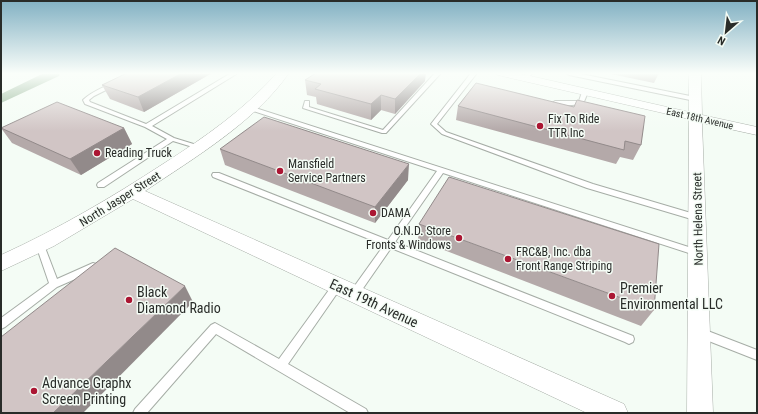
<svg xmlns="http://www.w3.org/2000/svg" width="758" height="414" viewBox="0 0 758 414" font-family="'Roboto Condensed',sans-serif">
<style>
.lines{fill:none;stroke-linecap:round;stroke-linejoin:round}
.canal{fill:#8aad8c;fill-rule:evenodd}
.service-casing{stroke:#a6ada6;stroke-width:2}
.minor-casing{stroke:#a6ada6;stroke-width:1}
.service{fill:#fff;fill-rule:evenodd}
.minor{fill:#fff;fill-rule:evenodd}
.wall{fill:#b4a9a9}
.shaded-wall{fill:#928a8a}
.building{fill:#d1c5c5;stroke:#928a8a}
.poi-dot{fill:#ab1633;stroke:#f4fcf5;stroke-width:1.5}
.labels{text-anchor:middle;stroke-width:3;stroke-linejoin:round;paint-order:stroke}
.far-street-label{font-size:10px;fill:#292c29;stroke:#f4fcf5}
.poi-label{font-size:12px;fill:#292c29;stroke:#f4fcf5;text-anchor:start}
.street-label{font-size:12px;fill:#292c29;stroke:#f4fcf5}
.near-poi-label{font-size:14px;fill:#292c29;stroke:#f4fcf5;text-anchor:start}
.near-street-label{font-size:14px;fill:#292c29;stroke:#f4fcf5}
</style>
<rect width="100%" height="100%" fill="#f4fcf5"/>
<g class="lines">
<polygon class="canal" points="44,73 60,73 59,76 1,103 1,94"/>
<g class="service-casing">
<g id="service">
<path d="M231,73h7l-86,53 22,12 26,8v2h-4l-23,-7 -69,46h-6l-1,-2 1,-2 69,-44 -22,-12 -60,-23 -2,-4c8,-8 19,-12 29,-17h4v2l-22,11 -5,4 1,2 56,22z"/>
<polygon points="435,73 441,73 386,133 382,133 303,108 305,101 309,101 309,107 383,130"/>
<polygon points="471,73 477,73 437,124 446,132 593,184 701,216 702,218 701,220 698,221 587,188 442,134 431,124"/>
<polygon points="526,73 532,73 528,79 526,80 523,78"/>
<polygon points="566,73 576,73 695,97 698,99 695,101 569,75"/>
<polygon points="585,90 588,92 583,104 561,106 552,103 555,101 579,101 582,92"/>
<polygon points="249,106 701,251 702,253 701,255 698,256 443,173 395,242 633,336 634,339 633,342 629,344 625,342 391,248 357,297 354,298 351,297 349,294 351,291 384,245 213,177 212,175 213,173 219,173 388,240 437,171 247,109 246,108"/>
<polygon points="40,242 43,243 44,245 57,279 93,263 96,264 98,267 96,270 57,287 5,327 1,329 1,318 49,283 36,245 37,243"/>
<polygon points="337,282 340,283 342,286 340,289 288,364 366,409 368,413 350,413 216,334 147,413 133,413 135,409 211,325 215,323 279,359 334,283"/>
<polygon points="700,328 757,350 757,360 696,336 695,333 696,330"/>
</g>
</g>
<g class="minor-casing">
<g id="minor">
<path d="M277,73h12c-34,49 -95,85 -144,118l479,213 4,9h-41l-454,-214 -79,47 -53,25v-16c57,-26 110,-57 162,-91 41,-26 81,-54 114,-91z"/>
<polygon points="496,73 517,73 689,112 689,73 701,73 702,115 757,127 757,135 702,123 713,413 687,413 689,119 502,76 498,75"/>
</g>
</g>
<use href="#service" class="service"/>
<use href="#minor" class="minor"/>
</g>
<g class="wall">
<polygon points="212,73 144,112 110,99 102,85"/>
<polygon points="606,73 659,73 654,83"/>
<polygon points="305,80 425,81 395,114 381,110 371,120 317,104 316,97 307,95"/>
<polygon points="476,83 641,145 633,160 620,157 616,164 456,120 458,106"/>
<polygon points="1,128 124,128 132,144 81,175 12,143"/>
<polygon points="220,149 408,180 375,223 225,165"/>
<polygon points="757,163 757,174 756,165"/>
<polygon points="419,224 654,310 641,326 418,240"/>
</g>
<g class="shaded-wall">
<polygon points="182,73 212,73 144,112 138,97"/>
<polygon points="421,73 426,73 425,81 395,114 395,99"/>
<polygon points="381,95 381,110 371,120 371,104"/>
<polygon points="124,128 132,144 81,175 70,159"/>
<polygon points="409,164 408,180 375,223 375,207"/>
<polygon points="185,286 193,302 83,413 53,413"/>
</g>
<g class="building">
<polygon points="127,73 182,73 138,97 102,85"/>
<polygon points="316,73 421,73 395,99 381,95 371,104 315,89 321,84 305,80"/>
<polygon points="476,83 574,107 577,100 645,116 641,145 625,141 624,150 458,106"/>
<polygon points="57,102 124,128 70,159 1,128"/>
<polygon points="264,117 409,164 375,207 220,149"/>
<polygon points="449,177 659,244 654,310 419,224"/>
<polygon points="115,248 185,286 53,413 1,413 1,337"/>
</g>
<linearGradient id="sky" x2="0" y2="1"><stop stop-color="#82b1c3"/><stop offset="0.56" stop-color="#fafefa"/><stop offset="1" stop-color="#fafefa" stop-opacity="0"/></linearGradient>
<rect width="758" height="131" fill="url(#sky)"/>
<g class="poi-dot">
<circle cx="540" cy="126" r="4"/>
<circle cx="97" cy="153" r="4"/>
<circle cx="280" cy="171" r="4"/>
<circle cx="373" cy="213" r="4"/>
<circle cx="459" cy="238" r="4"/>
<circle cx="508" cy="259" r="4"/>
<circle cx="612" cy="296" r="4"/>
<circle cx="129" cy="300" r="4"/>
<circle cx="34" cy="391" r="4"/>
</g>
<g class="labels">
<g class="far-street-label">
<text transform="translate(700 118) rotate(13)" y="4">East 18th Avenue</text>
</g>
<g class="poi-label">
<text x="548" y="123">Fix To Ride<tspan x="548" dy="14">TTR Inc</tspan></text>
<text x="105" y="157">Reading Truck</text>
<text x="288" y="168">Mansfield<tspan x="288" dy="14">Service Partners</tspan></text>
<text x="381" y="217">DAMA</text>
<text x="451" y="235" text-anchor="end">O.N.D. Store<tspan x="451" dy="14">Fronts &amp; Windows</tspan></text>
<text x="516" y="256">FRC&amp;B, Inc. dba<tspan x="516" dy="14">Front Range Striping</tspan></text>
</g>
<g class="street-label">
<text transform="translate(120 199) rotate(-32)" y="4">North Jasper Street</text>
<text transform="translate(698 219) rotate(-91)" y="4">North Helena Street</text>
</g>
<g class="near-poi-label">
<text x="620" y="293">Premier<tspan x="620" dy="16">Environmental LLC</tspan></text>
<text x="137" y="297">Black<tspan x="137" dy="16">Diamond Radio</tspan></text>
<text x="42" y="388">Advance Graphx<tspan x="42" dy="16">Screen Printing</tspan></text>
</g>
<g class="near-street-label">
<text transform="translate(374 303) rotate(25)" y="5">East 19th Avenue</text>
</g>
</g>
<rect width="758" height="414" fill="none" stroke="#292c29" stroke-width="4"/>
<g transform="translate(726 32) rotate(208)" stroke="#f4fcf5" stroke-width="3" paint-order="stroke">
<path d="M0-3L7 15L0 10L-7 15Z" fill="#292c29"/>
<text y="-6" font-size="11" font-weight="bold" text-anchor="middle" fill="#292c29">N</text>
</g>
</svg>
